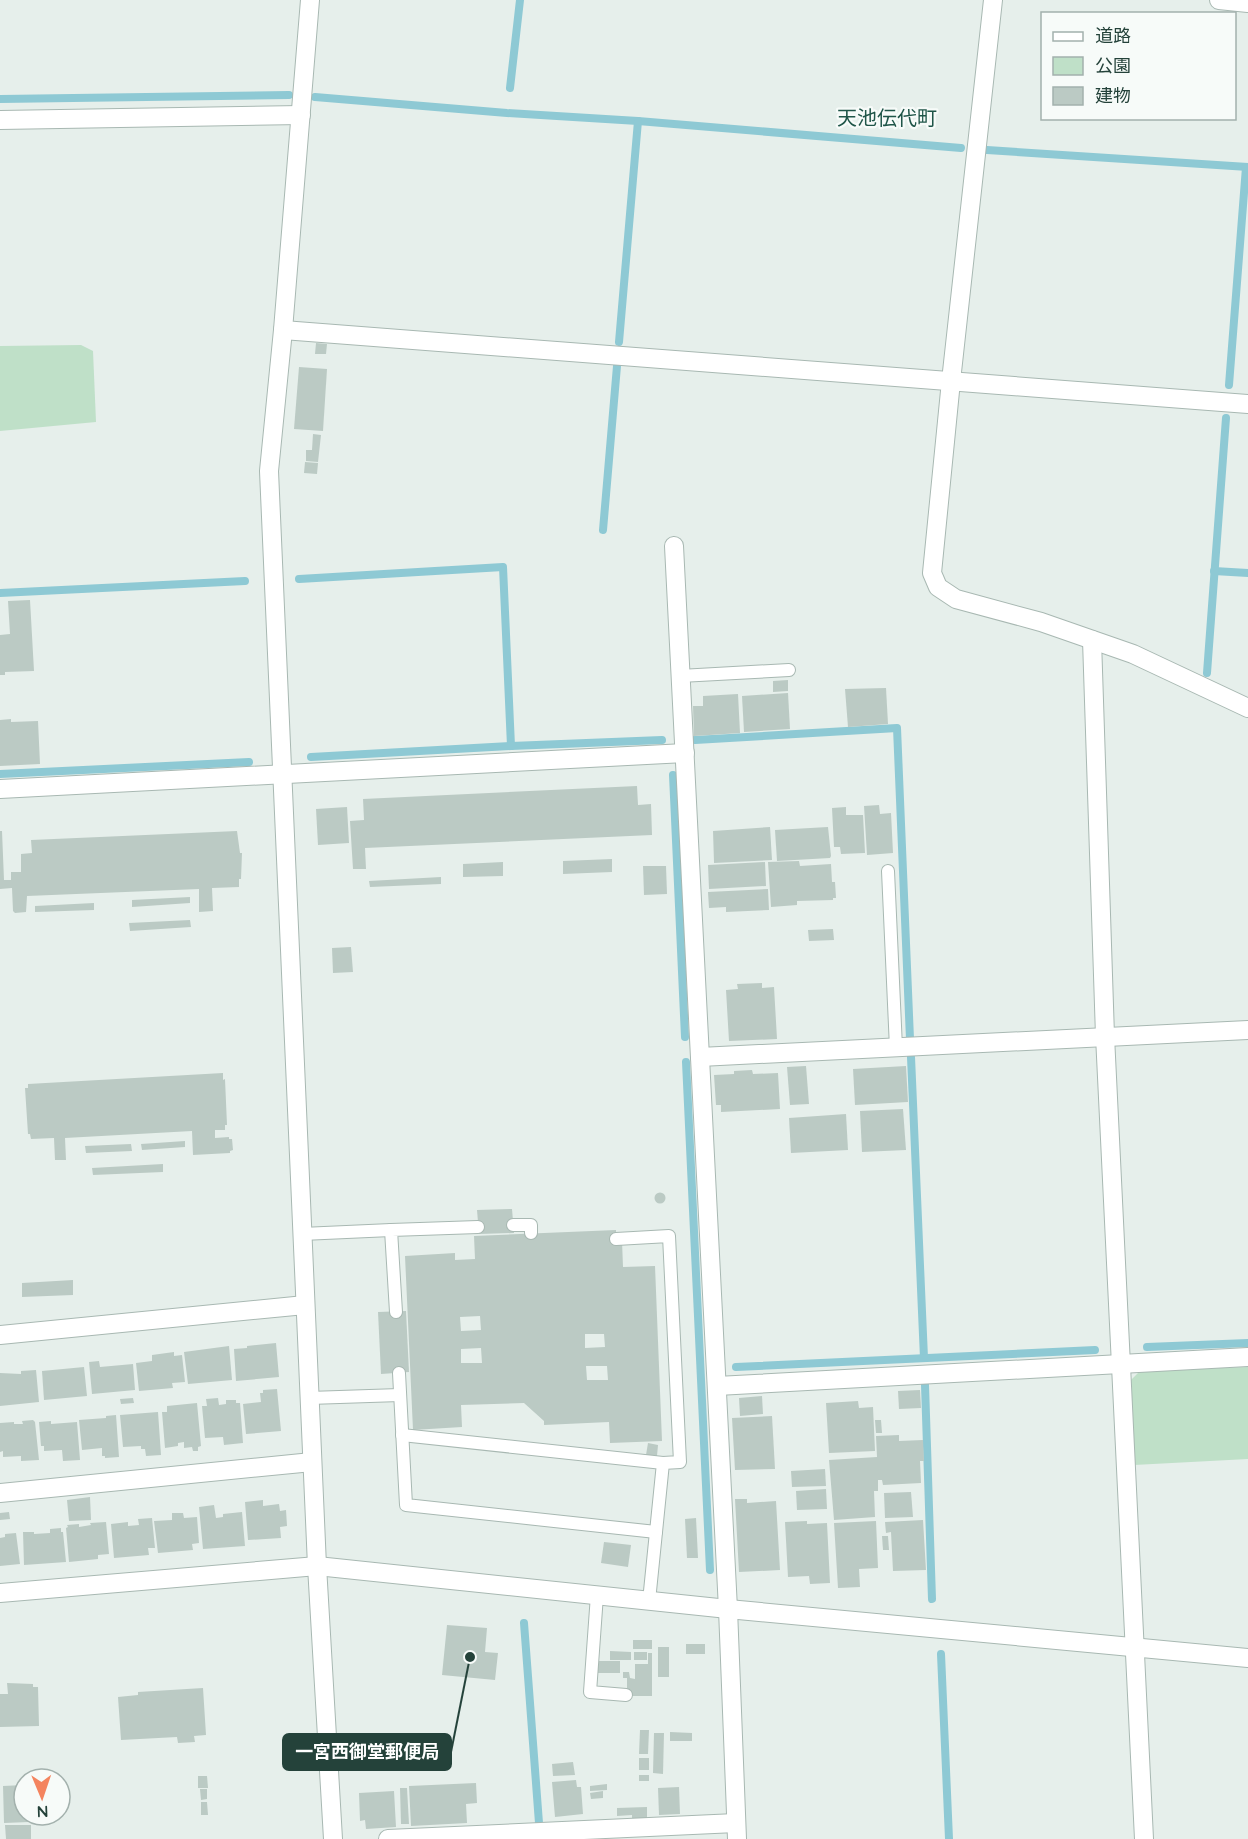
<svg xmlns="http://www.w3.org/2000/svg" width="1248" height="1839" viewBox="0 0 1248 1839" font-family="Quicksand,'Noto Sans JP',sans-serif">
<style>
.green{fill:#bfe0c8}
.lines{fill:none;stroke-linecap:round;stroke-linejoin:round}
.stream{stroke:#8ec9d4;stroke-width:8}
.building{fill:#bbcac4;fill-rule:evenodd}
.service-casing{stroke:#a8b8b2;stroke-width:14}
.minor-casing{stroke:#a8b8b2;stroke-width:20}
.tertiary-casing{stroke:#a8b8b2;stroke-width:20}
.service{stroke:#fff;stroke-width:12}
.minor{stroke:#fff;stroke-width:18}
.tertiary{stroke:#fff;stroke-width:18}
.labels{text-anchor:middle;stroke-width:4.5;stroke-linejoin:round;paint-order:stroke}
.quarter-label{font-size:20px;fill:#1f5548;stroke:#f7fbf9}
.leader{fill:none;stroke:#24423a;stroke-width:2}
.callout-dot{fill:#24423a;stroke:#f7fbf9;stroke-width:2}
.callout{fill:#24423a;stroke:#24423a;stroke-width:2}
.callout-label{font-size:18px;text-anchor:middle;font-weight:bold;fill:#fff}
</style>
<rect width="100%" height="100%" fill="#e6efeb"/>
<g class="green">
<polygon points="81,345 93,351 96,422 0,431 0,346"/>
<polygon points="1248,1367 1248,1459 1134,1465 1131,1380 1140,1371"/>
</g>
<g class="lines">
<g class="stream">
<polyline points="510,88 520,0"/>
<polyline points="315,97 507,113 638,121 961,148"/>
<polyline points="0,99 289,95"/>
<polyline points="987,150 1248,167"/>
<polyline points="619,342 638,121"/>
<polyline points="1229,385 1246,167"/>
<polyline points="603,530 617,366"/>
<polyline points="1214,571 1248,573"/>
<polyline points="299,579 503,567 511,746"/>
<polyline points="0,593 245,581"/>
<polyline points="1207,673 1226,418"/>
<polyline points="695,740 897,728 910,1039"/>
<polyline points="311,757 511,746 662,740"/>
<polyline points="0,774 249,762"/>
<polyline points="673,775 685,1037"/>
<polyline points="911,1057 924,1358"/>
<polyline points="686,1062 710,1570"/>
<polyline points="1147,1347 1248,1343"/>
<polyline points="736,1367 1095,1350"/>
<polyline points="925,1385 932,1599"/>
<polyline points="524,1623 539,1823"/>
<polyline points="941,1654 949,1839"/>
</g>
</g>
<g class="building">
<polygon points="316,343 327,344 326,354 315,354"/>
<polygon points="299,367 327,369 323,431 294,429"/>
<polygon points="313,434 321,435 318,462 306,461 306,450 312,450"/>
<polygon points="305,462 318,463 317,474 304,473"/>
<polygon points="30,600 34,671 5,672 5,675 0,675 0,635 10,634 8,601"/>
<polygon points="788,680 788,691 773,692 773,681"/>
<polygon points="886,688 888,724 848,727 845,689"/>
<polygon points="788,693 790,729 744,732 742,696"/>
<polygon points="738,694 740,733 694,736 693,706 703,706 703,696"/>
<polygon points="11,719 11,722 38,721 40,764 0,766 0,720"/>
<polygon points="637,786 638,805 651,804 652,835 365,848 366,869 353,869 350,821 364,820 363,799"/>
<polygon points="879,805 880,814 891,813 893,853 867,855 864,806"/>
<polygon points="347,807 349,843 318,845 316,809"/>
<polygon points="846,807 846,815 863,815 865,853 841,854 840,847 834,847 832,808"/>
<polygon points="770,827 772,860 714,863 713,831"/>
<polygon points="828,827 831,856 830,858 777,861 775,830"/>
<polygon points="0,831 2,831 4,880 11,880 11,872 21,872 21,854 32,853 31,840 237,831 240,853 242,853 241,879 239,879 239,887 212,888 213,911 199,912 199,889 27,896 26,912 15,913 13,911 12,888 0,889"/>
<polygon points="612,859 612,872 563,874 563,861"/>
<polygon points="799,861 800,866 831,864 832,882 835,882 836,898 833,898 833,900 797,901 797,905 771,907 768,862"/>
<polygon points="503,862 503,876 463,877 463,864"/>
<polygon points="765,862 766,886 709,889 708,865"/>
<polygon points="643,866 666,866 667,894 644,895"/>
<polygon points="441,877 441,884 370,887 369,881"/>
<polygon points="768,889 769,910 726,912 726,907 709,908 708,892"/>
<polygon points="190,897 190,903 132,907 132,900"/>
<polygon points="94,903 94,910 35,912 35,906"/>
<polygon points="190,920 191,927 130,931 129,923"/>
<polygon points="833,929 834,940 809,941 808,930"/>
<polygon points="351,947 353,972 333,973 332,948"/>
<polygon points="762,983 762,988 774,987 777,1039 729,1041 726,990 738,989 737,984"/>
<polygon points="806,1066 809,1104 790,1105 787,1067"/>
<polygon points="906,1066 908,1102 855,1105 853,1069"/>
<polygon points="752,1070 753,1074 778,1073 780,1109 721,1112 721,1105 716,1105 714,1075 734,1074 734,1071"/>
<polygon points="223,1073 223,1080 225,1079 227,1125 225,1125 225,1130 215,1130 215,1138 229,1137 229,1139 232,1139 233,1150 230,1151 230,1153 193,1155 192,1131 65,1138 66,1160 55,1160 54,1138 31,1139 30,1134 28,1134 25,1088 28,1088 28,1084"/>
<polygon points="903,1109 906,1150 862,1152 860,1111"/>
<polygon points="846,1114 848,1150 791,1153 789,1118"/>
<polygon points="185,1141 185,1147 142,1150 141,1144"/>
<polygon points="131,1144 132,1151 86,1153 85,1146"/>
<polygon points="163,1164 163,1172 93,1175 92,1168"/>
<circle cx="660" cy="1198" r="5.5"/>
<polygon points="512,1209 514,1233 479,1234 477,1210"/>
<path d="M616,1230v11h6l1,26 32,-1 7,175 -52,2 -1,-21 -65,3v-4l-20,-18 -63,2 1,22 -49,3 -8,-174 50,-3v7l20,-1 -1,-23zM480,1316l1,14 -20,1 -1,-14zM585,1334h19l1,13 -20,1zM481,1348l1,15h-21v-14zM586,1366h21l1,14h-21z"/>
<polygon points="73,1280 73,1295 22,1297 22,1283"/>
<polygon points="406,1311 409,1372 381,1374 378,1312"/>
<polygon points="276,1343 279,1377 236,1381 234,1349 247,1348 247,1346"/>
<polygon points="229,1346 232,1380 188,1384 184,1352"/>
<polygon points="174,1352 174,1356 182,1355 185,1382 172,1383 173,1388 139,1391 136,1363 152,1361 152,1355"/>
<polygon points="99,1361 100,1367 133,1364 135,1390 92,1394 89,1362"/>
<polygon points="84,1367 87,1396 44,1400 42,1371"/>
<polygon points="36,1370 39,1402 0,1406 0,1373 21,1374 21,1371"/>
<polygon points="277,1389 281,1431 246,1434 243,1404 261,1402 260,1393 263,1393 263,1390"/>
<polygon points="920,1390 921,1408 899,1409 898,1391"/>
<polygon points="762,1396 763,1414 740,1416 739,1398"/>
<polygon points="133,1398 134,1403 121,1404 120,1399"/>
<polygon points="218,1398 219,1405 226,1404 226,1400 236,1400 236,1403 240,1403 243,1443 224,1445 223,1437 205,1438 202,1406 207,1406 206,1399"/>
<polygon points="858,1401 859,1408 873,1407 875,1451 829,1453 826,1403"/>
<polygon points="197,1403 201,1446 198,1447 198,1451 193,1451 192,1447 184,1448 184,1442 178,1443 178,1446 165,1448 162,1412 167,1412 167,1406"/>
<polygon points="158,1412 161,1455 146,1456 145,1449 141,1449 141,1446 123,1447 120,1415"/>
<polygon points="116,1415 119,1457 105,1458 105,1456 102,1456 102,1448 82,1450 79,1420 106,1418 106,1416"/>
<polygon points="772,1416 775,1469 735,1470 732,1418"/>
<polygon points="33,1420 35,1422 39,1460 21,1461 21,1456 3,1457 3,1451 0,1452 0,1423 14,1422 14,1424 23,1424 22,1421"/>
<polygon points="875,1420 881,1420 882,1433 876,1433"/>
<polygon points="51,1421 51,1424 77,1422 80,1460 63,1461 62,1450 44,1451 44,1446 41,1446 39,1422"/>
<polygon points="899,1435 899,1441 923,1440 924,1461 920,1461 921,1483 883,1485 882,1480 878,1480 878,1491 874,1491 875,1517 834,1520 829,1460 877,1457 876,1436"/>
<polygon points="648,1443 658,1445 657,1456 646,1455"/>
<polygon points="825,1469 826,1486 792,1487 791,1471"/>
<polygon points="826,1489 827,1509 797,1510 796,1491"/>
<polygon points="911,1492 913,1517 885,1518 884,1493"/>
<polygon points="90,1497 91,1520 69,1521 67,1500"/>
<polygon points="735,1499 747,1499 747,1503 776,1501 780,1570 739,1572"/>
<polygon points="263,1500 263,1506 279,1504 280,1511 286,1510 287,1526 280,1527 281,1538 248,1540 245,1502"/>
<polygon points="214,1505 216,1518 223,1517 223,1514 242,1512 245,1546 203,1549 199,1507"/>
<polygon points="9,1512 10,1519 0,1520 0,1513"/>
<polygon points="172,1513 183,1513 184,1518 197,1517 199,1543 192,1544 193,1550 158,1553 154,1521 172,1520"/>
<polygon points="152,1518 155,1548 148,1548 149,1555 114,1558 111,1524 128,1522 128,1526 139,1525 138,1519"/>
<polygon points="696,1518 698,1558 687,1558 685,1519"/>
<polygon points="923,1520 926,1570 893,1571 891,1532 886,1533 885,1522"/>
<polygon points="807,1521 807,1524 827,1523 830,1583 810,1584 809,1576 788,1577 785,1522"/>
<polygon points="876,1521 878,1568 859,1569 860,1587 838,1588 834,1523"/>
<polygon points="106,1522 109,1554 98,1555 98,1559 69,1562 66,1528 68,1527 67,1525 79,1524 79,1527 91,1525 90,1523"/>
<polygon points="61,1528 61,1532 63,1532 66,1562 24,1565 23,1532 34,1532 34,1534 50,1533 50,1529"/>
<polygon points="16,1533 20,1564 0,1566 0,1538 5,1537 5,1534"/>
<polygon points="882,1536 888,1536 889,1550 883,1550"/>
<polygon points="604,1542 631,1545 628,1567 601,1563"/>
<polygon points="447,1625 487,1628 485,1652 498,1653 495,1680 442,1675"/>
<rect x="633" y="1640" width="19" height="9"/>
<rect x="686" y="1644" width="19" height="10"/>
<rect x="658" y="1647" width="11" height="30"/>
<polygon points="610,1651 631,1652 631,1660 610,1660"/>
<rect x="634" y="1652" width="13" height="8"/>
<polygon points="648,1653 652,1653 652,1696 627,1696 627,1678 623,1678 623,1672 629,1672 630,1678 635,1679 635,1664 648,1664"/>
<rect x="596" y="1661" width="24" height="12"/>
<polygon points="7,1683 33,1684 33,1687 38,1687 39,1726 0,1727 0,1694 8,1694"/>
<polygon points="203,1688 206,1735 194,1736 195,1742 178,1743 177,1737 121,1740 118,1697 138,1695 138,1692"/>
<polygon points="640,1730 649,1730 648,1754 639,1754"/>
<polygon points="670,1732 692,1733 692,1741 670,1741"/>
<polygon points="654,1733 664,1733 663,1774 653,1773"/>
<rect x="639" y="1758" width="10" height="12"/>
<polygon points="376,1760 377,1770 356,1770 355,1761"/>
<polygon points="573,1762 575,1775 553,1776 552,1764"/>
<rect x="639" y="1775" width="10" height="6"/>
<polygon points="198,1776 207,1776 208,1788 198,1788"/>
<polygon points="576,1780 577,1787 581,1787 583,1814 555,1817 552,1782"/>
<polygon points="476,1783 477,1803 466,1804 467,1823 411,1826 409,1786"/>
<polygon points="607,1784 607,1790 590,1791 590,1786"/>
<polygon points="24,1785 24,1815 53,1815 54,1821 4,1823 3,1786"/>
<polygon points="679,1787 680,1814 659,1815 658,1788"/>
<polygon points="400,1788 407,1788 409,1824 401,1824"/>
<polygon points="200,1789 207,1789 207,1799 201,1800"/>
<polygon points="394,1791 396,1827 366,1829 365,1820 360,1821 359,1793"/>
<polygon points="603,1791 603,1798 591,1799 590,1793"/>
<polygon points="201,1802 207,1802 208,1815 201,1815"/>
<polygon points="647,1807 647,1820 632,1820 632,1815 617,1816 617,1808"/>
<polygon points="5,1825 31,1825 31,1839 6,1839"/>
</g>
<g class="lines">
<g class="service-casing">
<g id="service">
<polyline points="680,676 789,670"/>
<polyline points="888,871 896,1048"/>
<polyline points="513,1225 531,1225 531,1233"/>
<polyline points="302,1234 391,1230"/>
<polyline points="616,1239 669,1236 680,1462 663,1463 649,1601"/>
<polyline points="396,1312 391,1230 478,1227"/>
<polyline points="399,1373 406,1505 656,1532"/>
<polyline points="309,1398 400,1395"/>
<polyline points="402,1435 663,1463"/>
<polyline points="597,1595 590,1692 626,1695"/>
</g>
</g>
<g class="minor-casing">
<g id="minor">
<polyline points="310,0 283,330 269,471 317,1566"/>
<polyline points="993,0 951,381 932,573 938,587 956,599 1041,622 1133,654 1248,708"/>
<polyline points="1219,0 1248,3"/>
<polyline points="0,120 301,115"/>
<polyline points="283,330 1248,404"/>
<polyline points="674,546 728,1609 737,1839"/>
<polyline points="1092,640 1105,1036 1144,1839"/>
<polyline points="0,789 685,753"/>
<polyline points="700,1057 1248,1030"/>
<polyline points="0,1335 305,1305"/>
<polyline points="717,1386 1248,1357"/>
<polyline points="0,1493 312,1462"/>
<polyline points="388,1839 736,1823"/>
</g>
</g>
<g class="tertiary-casing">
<g id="tertiary">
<polyline points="317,1566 333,1839"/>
<polyline points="0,1593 317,1566 728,1609 1248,1658"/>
</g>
</g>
<use href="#service" class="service"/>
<use href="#minor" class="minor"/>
<use href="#tertiary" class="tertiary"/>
</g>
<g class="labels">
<g class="quarter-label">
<text x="887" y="125">天池伝代町</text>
</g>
</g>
<path class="leader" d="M470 1657L451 1752"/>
<circle class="callout-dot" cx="470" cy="1657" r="6"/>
<rect class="callout" x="283" y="1734" width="168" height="36" rx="6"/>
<g class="callout-label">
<text x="367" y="1758">一宮西御堂郵便局</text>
</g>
<rect x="1041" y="12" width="195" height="108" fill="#f7fbf9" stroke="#a3b1ad" stroke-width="1.5"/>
<rect x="1053" y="32" width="30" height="9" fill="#ffffff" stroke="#a3b1ad" stroke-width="1.5"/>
<text x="1095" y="42" font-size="18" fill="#24423a">道路</text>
<rect x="1053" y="57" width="30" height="18" fill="#bfe0c8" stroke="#a3b1ad" stroke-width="1.5"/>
<text x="1095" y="72" font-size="18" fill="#24423a">公園</text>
<rect x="1053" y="87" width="30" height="18" fill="#bbcac4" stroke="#a3b1ad" stroke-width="1.5"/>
<text x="1095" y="102" font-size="18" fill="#24423a">建物</text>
<g transform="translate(42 1797) rotate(178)"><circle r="28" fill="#f7fbf9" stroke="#a3b1ad" stroke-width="1.5"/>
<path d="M0-4.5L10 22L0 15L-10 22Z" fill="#f4845f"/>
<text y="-9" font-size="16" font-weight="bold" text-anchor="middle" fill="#24423a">N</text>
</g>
</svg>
